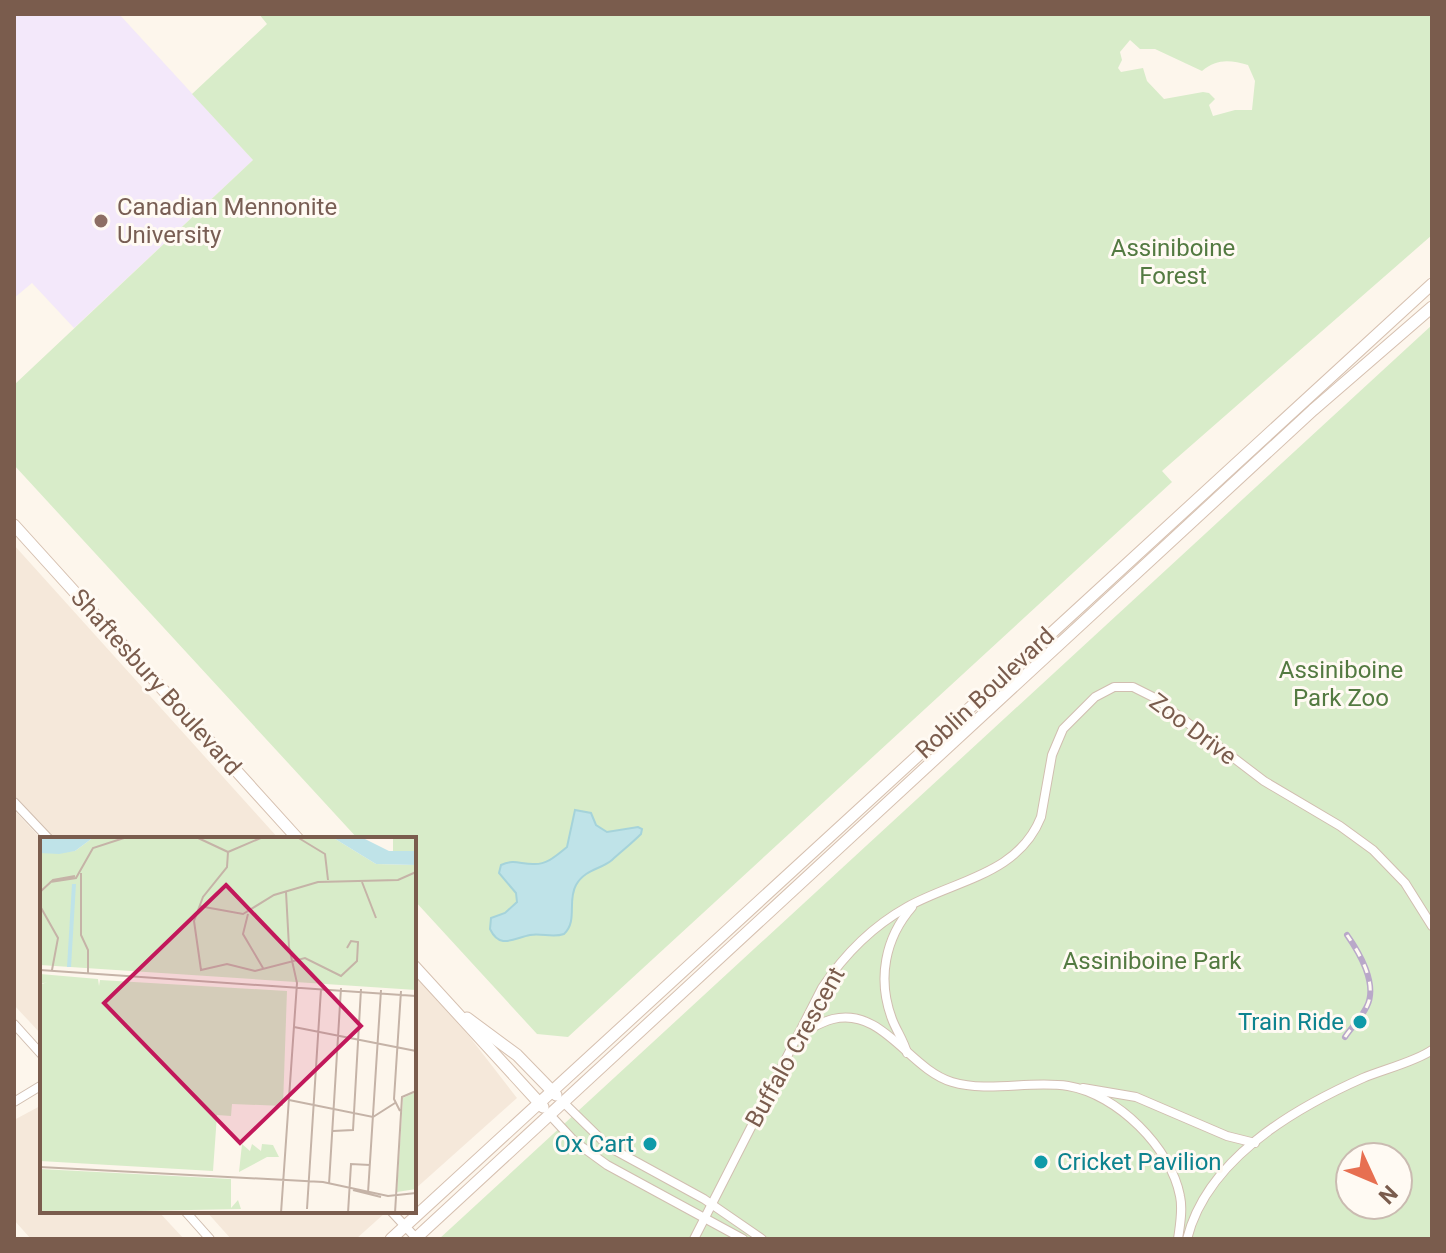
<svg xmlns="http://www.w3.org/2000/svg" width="1446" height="1253" viewBox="0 0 1446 1253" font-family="Roboto,sans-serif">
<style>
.residential{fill:#f5e8da}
.education{fill:#f3e8fa}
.green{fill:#d8ecc9;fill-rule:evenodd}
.water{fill:#bfe3e8;stroke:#a5d3da;stroke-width:2}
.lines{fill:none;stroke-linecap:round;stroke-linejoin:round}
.street-casing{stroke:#d1beb0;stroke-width:10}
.secondary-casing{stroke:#d6c0b0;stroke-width:13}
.street{stroke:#fff;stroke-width:8}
.secondary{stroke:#fff;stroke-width:11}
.rail-casing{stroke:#b9a8c9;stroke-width:6}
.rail{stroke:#fffaf3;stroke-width:3;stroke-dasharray:9;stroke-linecap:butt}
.education-dot{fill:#8d6e63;stroke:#fffaf3;stroke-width:3}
.culture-dot{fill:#0f9aa8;stroke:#fffaf3;stroke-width:3}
.labels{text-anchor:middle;stroke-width:6;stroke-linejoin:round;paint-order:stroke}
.education-label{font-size:24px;fill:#785e54;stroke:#fffaf3;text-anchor:start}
.park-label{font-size:24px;fill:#537a41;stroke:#fffaf3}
.street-label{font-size:24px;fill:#7a5c4d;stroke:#fffaf3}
.culture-label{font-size:24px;fill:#0d838f;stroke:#fffaf3;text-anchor:end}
.inset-river{fill:none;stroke:#bfe3e8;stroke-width:4}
.inset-road{fill:none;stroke:#c5b3a7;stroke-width:2}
.view{fill:#c2185b;fill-opacity:0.15;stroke:#c2185b;stroke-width:4}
.inset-edge{fill:none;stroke:#7a5c4d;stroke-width:4}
</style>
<rect width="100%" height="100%" fill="#fdf6ec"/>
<g class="residential">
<polygon points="14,545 279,839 55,839 14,795"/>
<polygon points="14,810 42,840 42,1035 14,1005"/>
<polygon points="414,975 469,1036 517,1098 414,1190"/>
<polygon points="42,1105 42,1211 158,1211 184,1239 31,1239 14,1220 14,1120"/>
<polygon points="206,1211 384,1211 385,1213 356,1239 231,1239"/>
</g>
<polygon class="education" points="14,14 119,14 253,160 74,328 32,283 14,298"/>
<g class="green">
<path d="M259,14h1173v221l-270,236 10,11 -604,555 -31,-3 -123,-134v-61h-56l-344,-374v-80l239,-225 -61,-66 75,-70zM1130,40l10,9h15l47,22c15,-13 29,-11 46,-6l7,16 -3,29h-17l-22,6 -4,-11 6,-6 -6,-6 -6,-1 -39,7 -17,-18 -4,-13 -22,4 -3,-4 4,-8 -2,-8z"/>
<path d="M1432,325v914h-993zM1350,1157h48v48h-48z"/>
</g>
<path class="water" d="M575,810l16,3 5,12 11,7 31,-5 4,2 -1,5c-9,9 -19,17 -29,26 -10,9 -27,9 -36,25 -9,16 2,36 -12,49 -11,4 -22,-1 -34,1 -16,3 -30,15 -40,-6l1,-11 14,-5 12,-11 -1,-9 -17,-20 2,-8c13,-6 19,-1 32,-1 14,1 24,-9 34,-17z"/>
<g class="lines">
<g class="street-casing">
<g id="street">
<polyline points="14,802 49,839"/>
<polyline points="14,1024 42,1055"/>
<path d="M799,1034c11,-5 22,-12 34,-15 50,-12 76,50 119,63 37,11 78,-2 116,4 49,8 103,62 112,110 3,14 0,29 -2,43"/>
<path d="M907,1053c-3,-12 -11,-23 -15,-34 -15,-40 -7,-81 20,-112"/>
<polyline points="1083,1088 1136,1097 1227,1136 1255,1143"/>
<polyline points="14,1102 42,1085"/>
<polyline points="564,1103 609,1147 704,1199 762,1239"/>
<polyline points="550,1115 574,1141 607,1165 743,1239"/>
<polyline points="185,1211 210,1239"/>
<polyline points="391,1211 416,1238"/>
<path d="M694,1239l128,-251c22,-33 51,-62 85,-81 48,-27 111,-32 134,-90l11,-62 11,-26 32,-32 19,-10h19l22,11 109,83 76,45 33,24 32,33 27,43"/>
<path d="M1187,1239c20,-80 106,-130 176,-161 19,-8 54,-17 69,-28"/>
</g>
</g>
<g class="secondary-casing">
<g id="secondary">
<polyline points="14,525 298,839"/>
<polyline points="414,966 543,1107"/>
<polyline points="467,1018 517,1055 556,1095"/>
<polyline points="391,1239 1432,284"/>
<polyline points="415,1239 1313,410 1432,307"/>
</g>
</g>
<use href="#street" class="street"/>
<use href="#secondary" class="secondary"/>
<g class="rail-casing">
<path id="rail" d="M1345,1037c7,-10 17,-20 22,-31 11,-22 -8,-54 -20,-71"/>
</g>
<use href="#rail" class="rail"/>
</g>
<circle class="education-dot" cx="101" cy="221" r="8"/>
<g class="culture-dot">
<circle cx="1360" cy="1022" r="8"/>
<circle cx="650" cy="1144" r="8"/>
<circle cx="1041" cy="1162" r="8"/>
</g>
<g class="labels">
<g class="education-label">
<text x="117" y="215">Canadian Mennonite<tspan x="117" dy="28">University</tspan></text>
</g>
<g class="park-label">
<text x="1173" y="256">Assiniboine<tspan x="1173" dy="28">Forest</tspan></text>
<text x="1341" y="678">Assiniboine<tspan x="1341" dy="28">Park Zoo</tspan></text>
<text x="1152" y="969">Assiniboine Park</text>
</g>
<g class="street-label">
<text transform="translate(156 682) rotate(48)" y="8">Shaftesbury Boulevard</text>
<text transform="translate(985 693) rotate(-43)" y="8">Roblin Boulevard</text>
<text transform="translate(1193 729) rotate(37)" y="8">Zoo Drive</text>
<text transform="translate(795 1047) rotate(-61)" y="8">Buffalo Crescent</text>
</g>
<g class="culture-label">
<text x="1344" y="1030">Train Ride</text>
<text x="634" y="1152">Ox Cart</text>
<text x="1057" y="1170" text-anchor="start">Cricket Pavilion</text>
</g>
</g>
<g transform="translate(40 837)">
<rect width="376" height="376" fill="#fdf6ec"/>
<path d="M54,0h238l44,27 40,1v125l-376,-25v-112l35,-2zM353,0h23v14l-23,1zM0,137l58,5 1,7 1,-6 187,11 -4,115 -51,-2 -1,12 -14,-1 -4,56 -173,-10v-176l7,-3 -6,2zM376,255v97l-19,3 6,-94zM202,307l8,7 2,-7 9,7 1,-7 11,1 6,12h-12l-28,15zM0,332l191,10v29l7,-8 3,9 -201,4z" fill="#d8ecc9"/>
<path d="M0,0h54l-19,14 -16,3 -19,-1zM292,0h29l28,14h27v14l-40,-1z" fill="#bfe3e8"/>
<path class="inset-river" d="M29,130l5,-83"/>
<path class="inset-road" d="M156,0l32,15M257,0l28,17 3,26M188,15l-1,15 -24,30 -9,24 7,49 26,-6 28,7 50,-13 36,18 16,-15 1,-19 -7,-1 -4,7M188,15l35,-15M41,36v62l7,15v24M10,45l26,-4 17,-30 34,-11M322,45l14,36M0,55l13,-12 22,-4M246,55l3,55M0,69l18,32 -6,32M159,69l44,8 31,-19 44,-13 80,-2 18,-8M208,77l-5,20 20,34M0,133l376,26M254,190l122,24M249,263l84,17 22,-14M360,274l-6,-12 7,-108M293,294l20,-1 8,-141M0,330l283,15 65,14 28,-3M289,347l12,-196M313,353l28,7M328,356l13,-203M267,372l14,-220M241,376l16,-230 -8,-36M308,376l3,-49 19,1M355,376l7,-116 14,-6"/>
<path class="view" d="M186,48l135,141 -121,117 -136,-140z"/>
<rect width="376" height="376" class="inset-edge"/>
</g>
<rect width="1446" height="1253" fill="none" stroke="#7a5c4d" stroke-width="32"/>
<g transform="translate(1374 1181) rotate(134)"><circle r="38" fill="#fffaf3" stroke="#cabbb1" stroke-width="2"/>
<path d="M0-6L14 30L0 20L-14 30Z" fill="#e76f51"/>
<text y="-12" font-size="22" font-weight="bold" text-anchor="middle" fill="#7a5c4d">N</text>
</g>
</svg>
